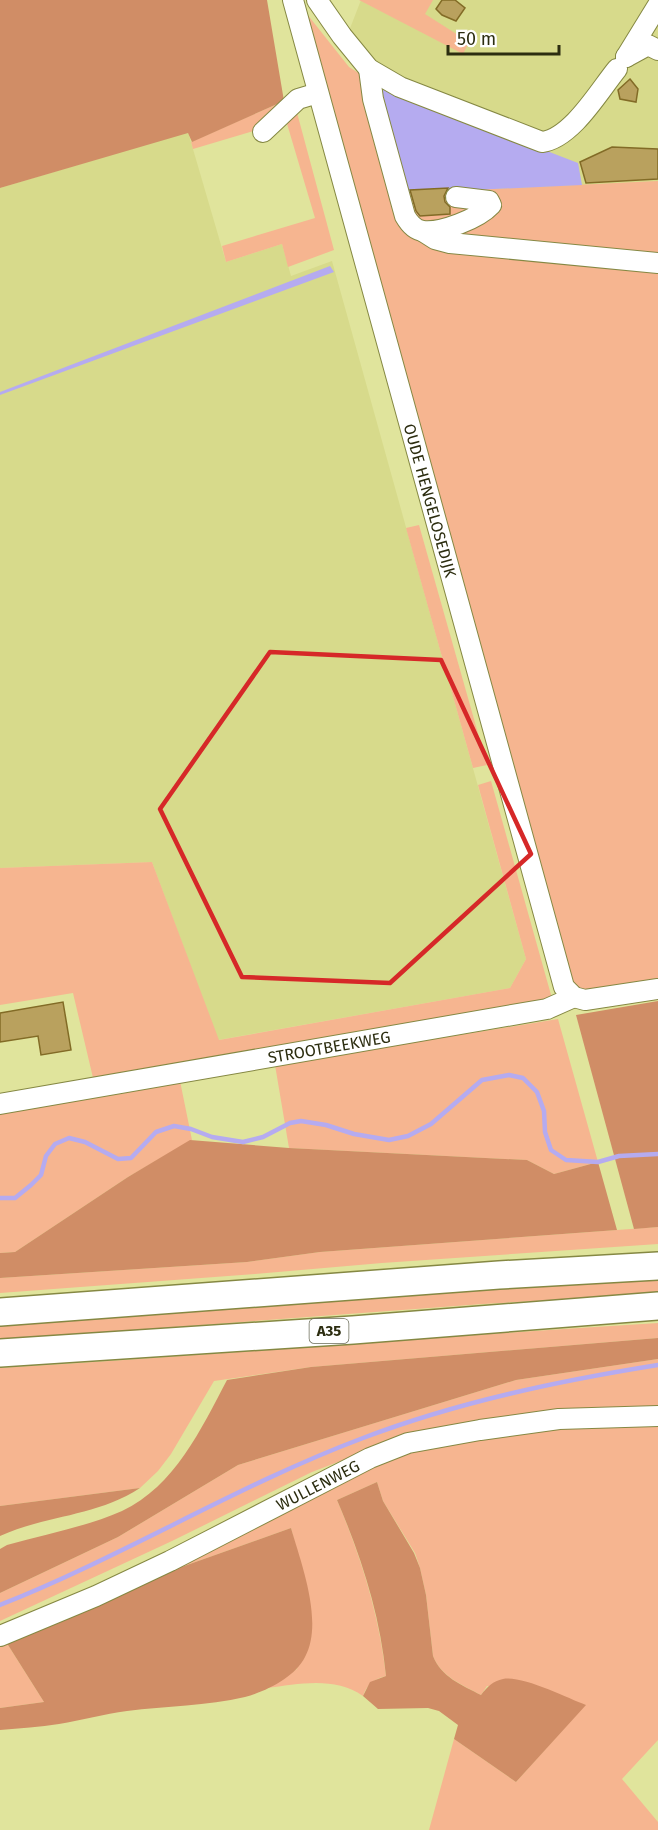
<svg xmlns="http://www.w3.org/2000/svg" width="658" height="1830" viewBox="0 0 658 1830" font-family="'Fira Sans',sans-serif">
<style>
.built{fill:#d7da8b}
.green{fill:#f6b590}
.forest{fill:#d08d66}
.water{fill:#b5abf0}
.lines{fill:none;stroke-linecap:round;stroke-linejoin:round}
.stream{stroke:#b5abf0;stroke-width:4.5}
.building{fill:#b9a15e;stroke:#826b26;stroke-width:1.5}
.minor-casing{stroke:#858843;stroke-width:22}
.highway-casing{stroke:#858843;stroke-width:30}
.minor{stroke:#fff;stroke-width:20}
.highway{stroke:#fff;stroke-width:27}
.marked{fill:none;stroke:#d62828;stroke-width:4.5;stroke-linejoin:round}
.labels{text-anchor:middle;stroke-width:6;stroke-linejoin:round;paint-order:stroke}
.shield{fill:#fff;stroke:#6b6c58;stroke-width:1.5}
.shield-label{font-size:15px;font-weight:bold;fill:#2c2d10}
.street-label{font-size:16px;fill:#2c2d10;stroke:#fff}
</style>
<rect width="100%" height="100%" fill="#e0e49c"/>
<g class="built">
<polygon points="361,0 658,0 658,912 423,300 360,74 342,49"/>
<polygon points="188,132 226,262 282,244 291,276 332,261 526,959 510,988 218,1040 152,862 0,868 0,188"/>
</g>
<g class="green">
<polygon points="359,0 433,0 425,14 469,42 463,54"/>
<polygon points="299,4 349,67 381,87 407,193 658,181 658,982 583,992 569,983"/>
<polygon points="284,101 260,129 193,149 191,142"/>
<polygon points="296,109 334,250 288,267 282,244 226,262 222,246 315,218 285,117"/>
<polygon points="419,525 487,765 473,768 406,528"/>
<polygon points="491,781 553,1002 94,1082 73,993 0,1005 0,868 152,862 219,1040 510,988 526,959 478,785"/>
<polygon points="558,1019 598,1162 554,1174 527,1160 289,1148 275,1065"/>
<polygon points="180,1081 192,1140 128,1177 15,1252 0,1253 0,1114 137,1091"/>
<polygon points="658,1227 658,1244 382,1263 255,1274 0,1293 0,1278 247,1262 320,1252"/>
<polygon points="658,1271 658,1294 483,1304 0,1340 0,1317"/>
<path d="M658,1323v15l-347,29 -97,14 -43,73 -13,17 -18,17 -140,18v-138c219,-13 438,-32 658,-45z"/>
<polygon points="658,1359 658,1410 369,1450 312,1472 172,1541 0,1621 0,1593 118,1537 238,1465 516,1380"/>
<path d="M621,1426h37v314l-36,39 36,43v8h-229l25,-91 62,43 69,-77 -98,-19 -6,9c-18,-10 -40,-18 -48,-39l-7,-61 -6,-27 -5,-15 -32,-52 -6,-19 -40,18c24,57 42,114 49,176 -12,3 -19,8 -23,20 -28,-20 -65,-12 -96,-8l30,-19 13,-67 -19,-74 -118,42 112,-66 131,-55 110,-20z"/>
<polygon points="3,1637 44,1702 0,1708 0,1638"/>
</g>
<g class="forest">
<polygon points="0,0 267,0 284,101 192,142 188,133 0,188"/>
<polygon points="658,1001 658,1227 634,1229 576,1015"/>
<polygon points="190,1140 289,1148 527,1160 554,1174 598,1162 617,1230 320,1252 247,1262 0,1278 0,1253 15,1252 128,1177"/>
<path d="M658,1338v21l-142,21 -278,85 -120,72 -118,56v-44l7,-4c38,-11 79,-18 115,-34 53,-25 79,-82 105,-131l84,-13z"/>
<path d="M377,1482l6,19 31,52 6,15 6,27 7,61c8,21 29,29 48,39 6,-8 12,-14 22,-16 19,-4 64,19 83,26l-70,77 -62,-43 4,-14 -19,-14 -11,-3 -50,1 -15,-13 7,-14 16,-6c-6,-62 -25,-120 -49,-176z"/>
<path d="M140,1488c-45,29 -94,27 -140,48v-30z"/>
<path d="M291,1528c10,35 33,94 14,129 -10,20 -38,34 -60,40 -38,9 -79,9 -118,14 -23,3 -45,9 -68,13 -19,3 -39,4 -59,6v-22l44,-6 -41,-65 66,-19 104,-48z"/>
</g>
<g class="water">
<polygon points="381,87 578,163 582,185 407,193"/>
<polygon points="330,266 334,272 0,395 0,392"/>
</g>
<g class="lines">
<g class="stream">
<polyline points="0,1198 15,1198 31,1185 41,1175 46,1156 55,1144 69,1138 85,1142 118,1159 131,1158 156,1132 174,1126 191,1129 212,1137 243,1142 263,1137 290,1123 301,1121 326,1125 354,1134 389,1140 408,1136 431,1124 482,1080 509,1075 523,1078 537,1092 544,1111 545,1132 551,1150 566,1160 598,1162 619,1156 658,1154"/>
<path d="M0,1605c124,-49 238,-120 363,-167 95,-36 195,-57 295,-73"/>
</g>
</g>
<g class="building">
<polygon points="442,0 455,0 465,8 456,21 442,15 436,9"/>
<polygon points="630,79 638,89 636,102 620,99 618,90"/>
<polygon points="612,147 658,149 658,179 586,183 580,162"/>
<polygon points="448,188 444,196 445,202 450,207 450,214 420,216 416,211 410,190"/>
<polygon points="63,1002 71,1050 41,1055 38,1036 0,1042 0,1013"/>
</g>
<g class="lines">
<g class="minor-casing">
<g id="minor">
<path id="s1" d="M293,0l271,987 10,10 11,3 73,-11"/>
<path d="M317,0l25,36 27,33 31,18 142,55c30,-4 57,-51 75,-73"/>
<polyline points="626,57 658,5"/>
<polyline points="626,57 648,45 658,50"/>
<path d="M369,69l4,30 32,117c4,7 9,14 18,15 18,2 55,-12 68,-26l-2,-4 -33,-4"/>
<polyline points="263,132 298,99 318,93"/>
<polyline points="424,232 435,239 450,243 658,263"/>
<path id="s2" d="M0,1104l547,-95 27,-12"/>
<path id="s3" d="M0,1636l96,-40 74,-35 200,-103 38,-15 72,-13 79,-11 99,-3"/>
</g>
</g>
<g class="highway-casing">
<g id="highway">
<polyline points="0,1312 499,1275 658,1266"/>
<polyline points="0,1353 353,1330 658,1306"/>
</g>
</g>
<use href="#minor" class="minor"/>
<use href="#highway" class="highway"/>
</g>
<path class="marked" d="M270,652l171,8 90,194 -141,129 -148,-6 -82,-168z"/>
<g class="labels">
<rect class="shield" x="309.5" y="1319" width="39" height="24" rx="4.5"/>
<g class="shield-label">
<text x="329" y="1336">A35</text>
</g>
<g class="street-label">
<text dy="6" stroke="none"><textPath href="#s1" startOffset="519">OUDE HENGELOSEDIJK</textPath></text>
<text dy="6" stroke="none"><textPath href="#s2" startOffset="334">STROOTBEEKWEG</textPath></text>
<text dy="6" stroke="none"><textPath href="#s3" startOffset="352">WULLENWEG</textPath></text>
</g>
</g>
<path d="M448 45v9h111v-9" fill="none" stroke="#2c2d10" stroke-width="3"/>
<text x="457" y="45" font-size="18" fill="#2c2d10" stroke="#ffffff" stroke-width="4.5" paint-order="stroke">50 m</text>
</svg>
